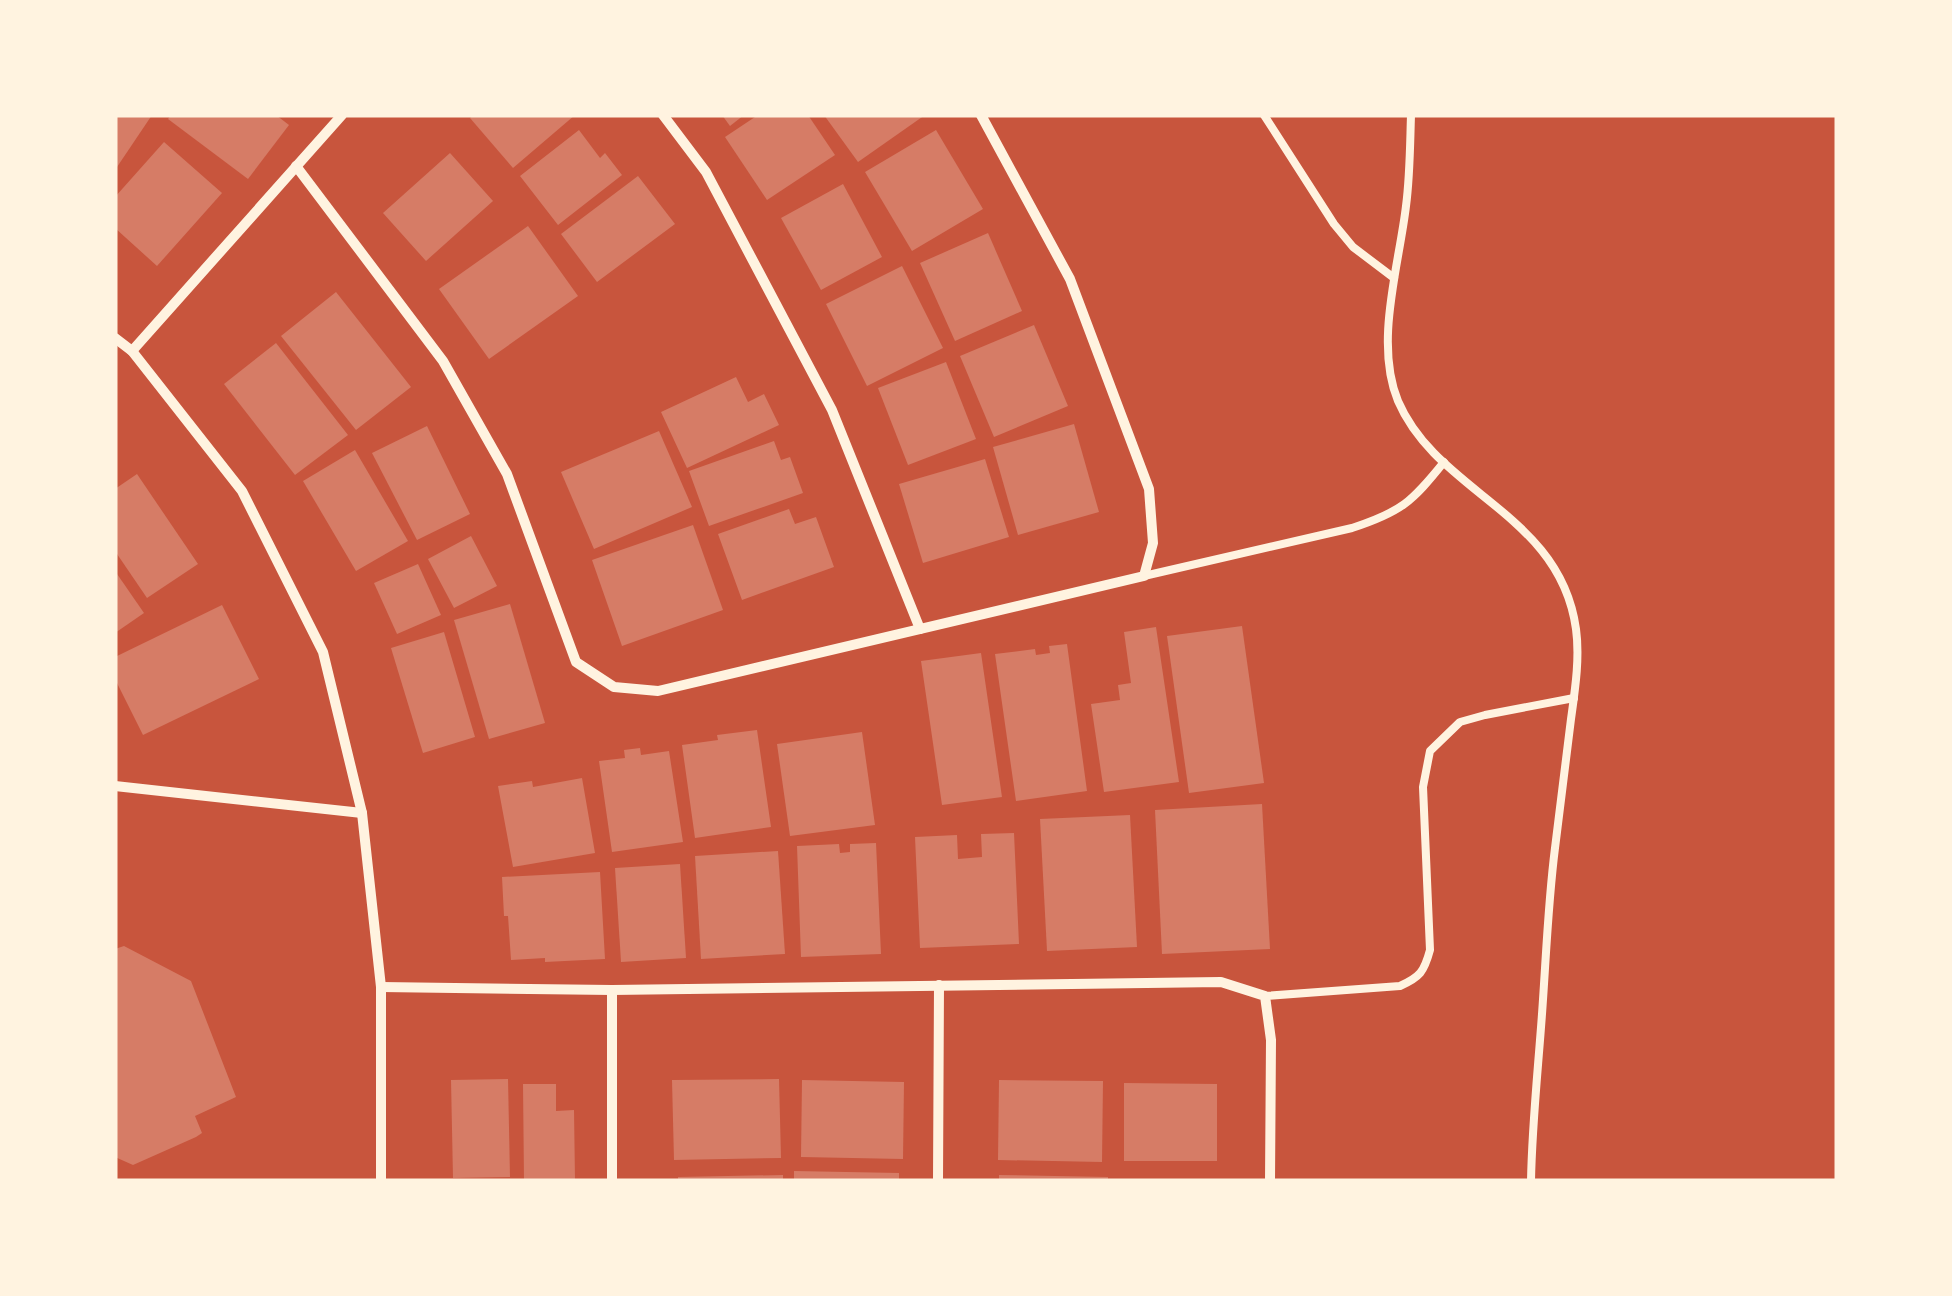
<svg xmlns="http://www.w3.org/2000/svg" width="1952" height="1296" viewBox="0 0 1952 1296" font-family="'Libre Baskerville',serif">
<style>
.building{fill:#d67c66}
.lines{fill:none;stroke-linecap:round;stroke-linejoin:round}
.service{stroke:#fff3e0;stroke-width:8}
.minor{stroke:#fff3e0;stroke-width:10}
</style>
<rect width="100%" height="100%" fill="#c8553d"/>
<g class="building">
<polygon points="115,115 152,115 115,170"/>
<polygon points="171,115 276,115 289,125 248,179 168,119"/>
<polygon points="474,115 575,115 513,168 470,118"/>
<polygon points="722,115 744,115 730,126"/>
<polygon points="758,115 808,115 835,155 767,200 725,137"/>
<polygon points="824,115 925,115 858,162"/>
<polygon points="579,130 600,158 605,153 622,175 558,225 520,176"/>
<polygon points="936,130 983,209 912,251 865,172"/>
<polygon points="164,142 222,193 157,266 115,228 115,197"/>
<polygon points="450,153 493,201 426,261 383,213"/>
<polygon points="638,176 675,224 597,282 561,234"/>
<polygon points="843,184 882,257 821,290 781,218"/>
<polygon points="528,226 578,296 489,359 439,289"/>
<polygon points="988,233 1022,311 955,341 920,263"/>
<polygon points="902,266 943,348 867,386 826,304"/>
<polygon points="336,292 411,387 356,430 281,336"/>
<polygon points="1034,325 1068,406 994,437 960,356"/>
<polygon points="276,343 348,435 295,475 224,384"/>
<polygon points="946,362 976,439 908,465 878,388"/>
<polygon points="736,377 748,402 764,394 779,425 687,468 661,412"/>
<polygon points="1074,424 1099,512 1018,535 993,447"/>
<polygon points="427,426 470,514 417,540 372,453"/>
<polygon points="659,431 692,507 594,549 561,472"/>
<polygon points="774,441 781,460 790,457 803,493 709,526 689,471"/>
<polygon points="355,450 408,541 356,571 303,481"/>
<polygon points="985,459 1009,537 923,563 899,484"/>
<polygon points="137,474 198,564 147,598 115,551 115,489"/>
<polygon points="789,509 795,524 816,517 834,567 742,600 718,534"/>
<polygon points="693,525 723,610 622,646 592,560"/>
<polygon points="471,536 497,586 454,608 428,559"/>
<polygon points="418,564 441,615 397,634 374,583"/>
<polygon points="115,571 144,613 115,633"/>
<polygon points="510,604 545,723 489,739 454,620"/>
<polygon points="222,605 259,679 143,735 115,679 115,657"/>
<polygon points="1242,626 1264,783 1189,793 1167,636"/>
<polygon points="1156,627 1179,782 1104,792 1091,704 1120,700 1118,685 1131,683 1124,632"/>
<polygon points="444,632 475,737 423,753 391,648"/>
<polygon points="1067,644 1087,791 1016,801 995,654 1035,649 1036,655 1050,653 1049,646"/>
<polygon points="981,653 1002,797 942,805 921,661"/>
<polygon points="757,730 771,827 695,838 682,745 718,740 717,735"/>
<polygon points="862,732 875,825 790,836 777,744"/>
<polygon points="640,748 641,755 669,751 683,842 612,852 599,761 625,758 624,750"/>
<polygon points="582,778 595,853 513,867 498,786 532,781 533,787"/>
<polygon points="1262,804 1270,949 1162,954 1155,810"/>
<polygon points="1130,815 1137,947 1047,951 1040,819"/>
<polygon points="1014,833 1019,944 920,948 915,837 957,835 958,859 982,857 981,834"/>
<polygon points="876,843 881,954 801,957 797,846 839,844 840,853 850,852 850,844"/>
<polygon points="778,851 785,954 701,959 695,856"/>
<polygon points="680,864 686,958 621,962 615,868"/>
<polygon points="600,872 605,959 545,962 545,958 511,960 508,916 504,916 502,877"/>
<polygon points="124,946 191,981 236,1097 195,1116 202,1133 196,1137 133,1165 115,1157 115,949"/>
<polygon points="508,1079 510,1177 453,1178 451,1080"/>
<polygon points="779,1079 781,1158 674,1160 672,1080"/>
<polygon points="802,1080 904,1082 903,1159 801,1157"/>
<polygon points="999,1080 1103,1081 1102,1162 998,1160"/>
<polygon points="1124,1083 1217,1084 1217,1161 1124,1161"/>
<polygon points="523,1084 556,1084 556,1111 574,1110 575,1180 524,1181"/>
<polygon points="794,1171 899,1173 899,1181 794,1181"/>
<polygon points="783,1175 783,1181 678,1181 678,1177"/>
<polygon points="999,1175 1108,1177 1108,1181 999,1181"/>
</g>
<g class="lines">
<g class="service">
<polyline points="1264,115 1334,224 1353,247 1394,278"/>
<path d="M1411,115c-1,30 -1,61 -5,91 -7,60 -32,137 -8,195 40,93 162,112 178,228 4,29 -1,61 -5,90 -5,43 -11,86 -16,129 -7,55 -9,111 -13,166 -4,56 -10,111 -11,167"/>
<path d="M1144,576l208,-48c49,-16 60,-26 92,-66"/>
<path d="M1265,996l135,-10c20,-9 24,-14 30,-36l-7,-163 7,-36 30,-29 25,-7 89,-17"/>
</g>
<g class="minor">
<polyline points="663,115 706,172 832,410 920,629"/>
<polyline points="296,166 443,361 507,474 576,662 614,687 658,691 1144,576 1153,543 1149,489 1070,279 981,115"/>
<polyline points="115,338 132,351 242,491 323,652 362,813 381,987 381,1181"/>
<polyline points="132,351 342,115"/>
<polyline points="115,786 362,813"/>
<polyline points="381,987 612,990 1221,982 1265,996 1271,1040 1270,1181"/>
<polyline points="612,990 612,1181"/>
<polyline points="938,1181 939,985"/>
</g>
</g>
<rect width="1952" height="1296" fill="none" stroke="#fff3e0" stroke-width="235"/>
</svg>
